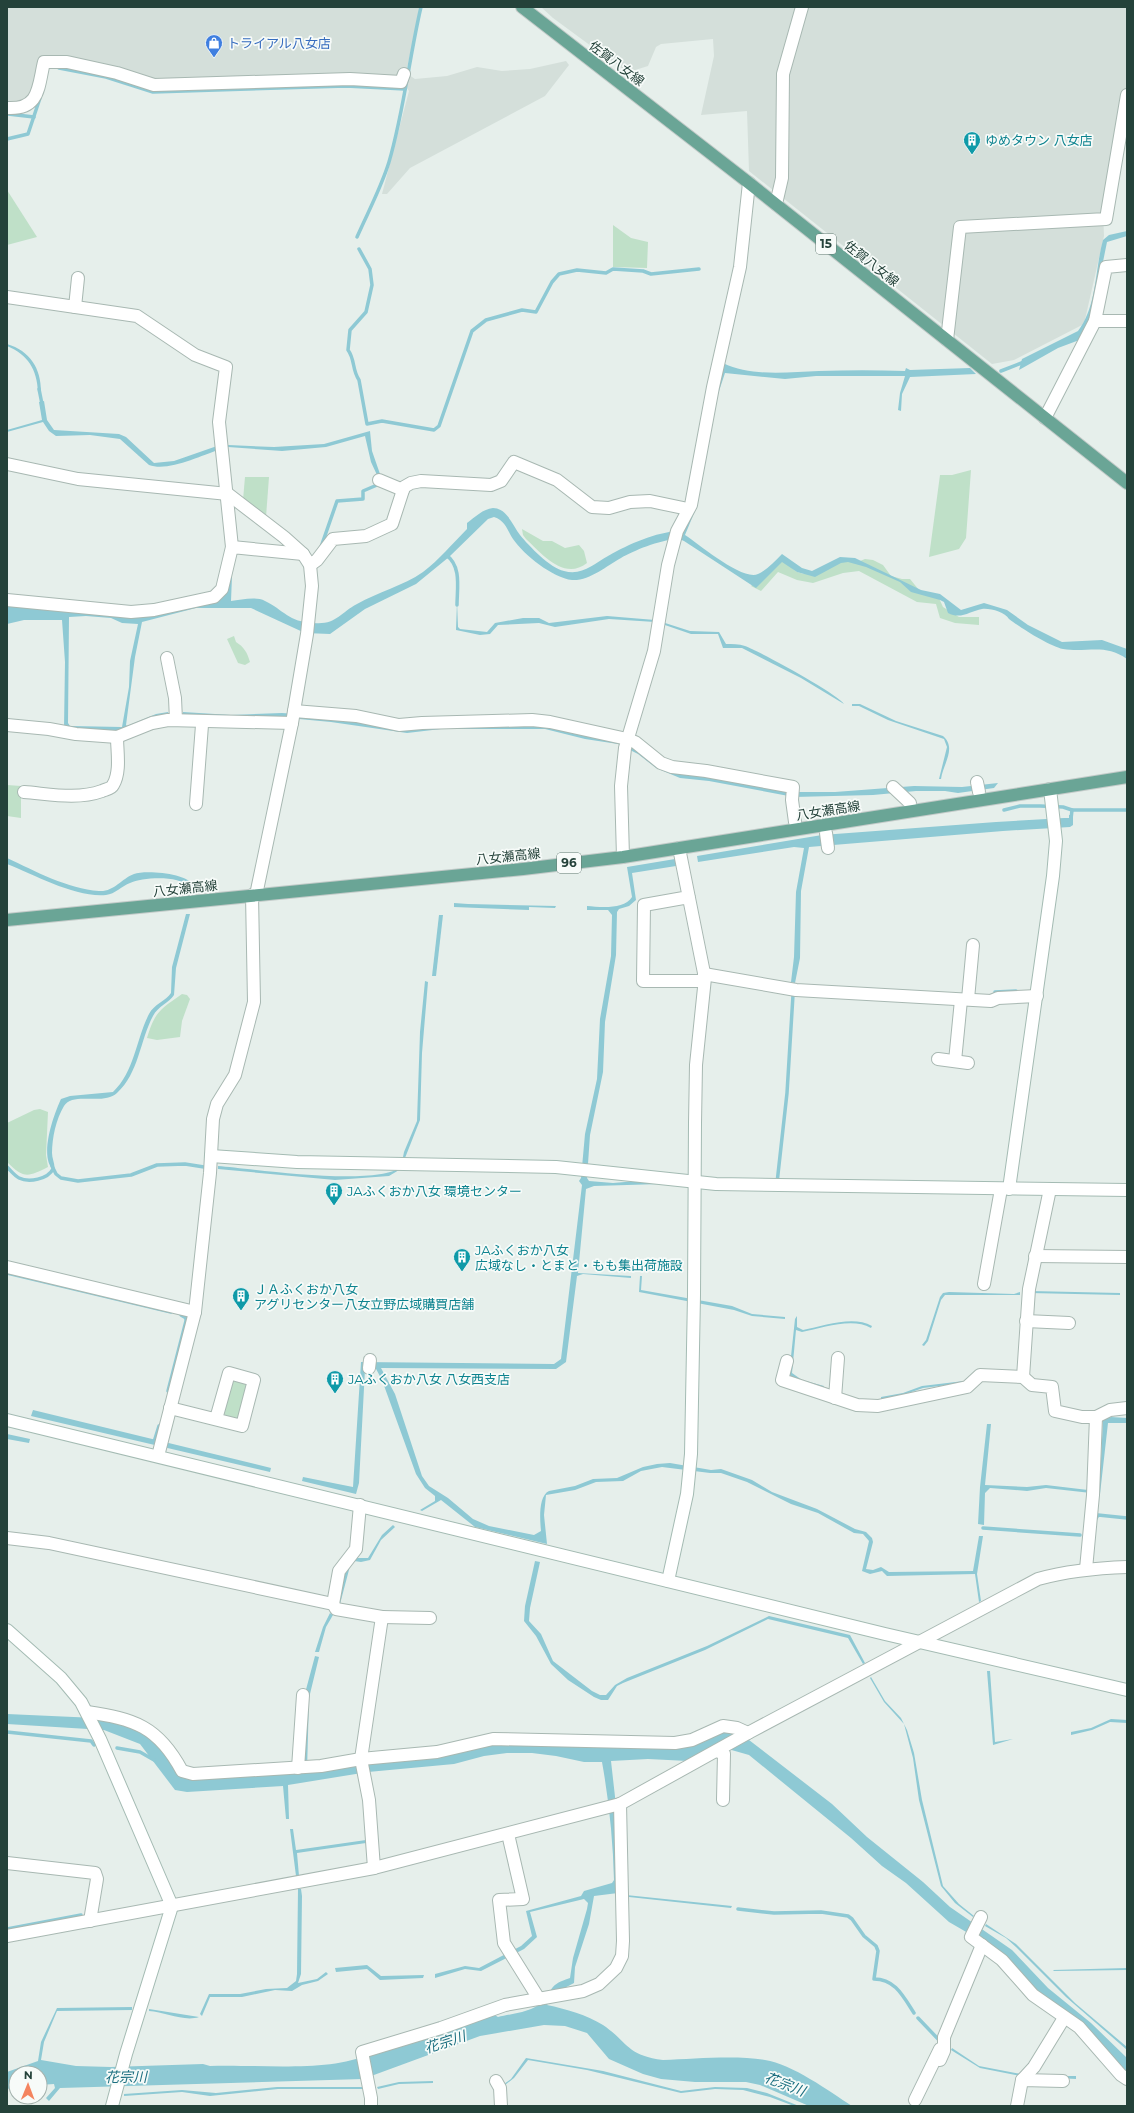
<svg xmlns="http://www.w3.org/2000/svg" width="1134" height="2113" viewBox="0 0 1134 2113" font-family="Montserrat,'Noto Sans JP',sans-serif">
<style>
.built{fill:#d4dfda}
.green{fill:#bfe0c8}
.water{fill:#8ec9d4;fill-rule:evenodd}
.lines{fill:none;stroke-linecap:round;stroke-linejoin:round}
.stream{stroke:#8ec9d4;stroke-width:3.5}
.street-casing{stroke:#a8b8b2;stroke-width:14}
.secondary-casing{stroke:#a4bbb3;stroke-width:14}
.primary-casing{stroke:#c2cac8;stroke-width:14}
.street{stroke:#fff;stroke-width:12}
.secondary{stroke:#fff;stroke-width:12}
.primary{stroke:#6aa596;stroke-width:12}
.labels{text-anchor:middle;stroke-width:3.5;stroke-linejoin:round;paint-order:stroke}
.shield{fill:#f7fbf9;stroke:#637a73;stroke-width:1}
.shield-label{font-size:12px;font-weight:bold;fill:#24423a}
.shop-label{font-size:13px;fill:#366cbe;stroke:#f7fbf9;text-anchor:start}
.street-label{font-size:13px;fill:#24423a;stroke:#f7fbf9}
.culture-label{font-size:13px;fill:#0d838f;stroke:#f7fbf9;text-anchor:start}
.water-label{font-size:14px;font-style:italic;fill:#1c6f80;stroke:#f7fbf9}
</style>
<rect width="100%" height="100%" fill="#e6efeb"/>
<g class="built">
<polygon points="7,7 420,7 406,73 415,79 447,76 477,67 502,71 530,69 566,61 569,65 545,96 410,168 387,194 382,194 409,91 400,78 162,83 43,59 30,104 7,109"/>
<polygon points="541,7 1127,7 1127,82 1103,212 1104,236 1084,324 1014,360 992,364 749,171 747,111 701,115 714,56 713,39 661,44 656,47 648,66 632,71 621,68 553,18"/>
</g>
<g class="green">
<polygon points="7,190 37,237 7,245"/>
<polygon points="613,225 631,238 648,242 647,268 613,267"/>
<polygon points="971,470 966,538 959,549 929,557 940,475 952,475"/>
<polygon points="245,477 269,477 266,517 243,500"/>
<path d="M522,529l21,12h9l13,7 14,-3 5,6 3,12c-23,18 -45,-9 -61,-24l-3,-4z"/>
<path d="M865,559l8,1 10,5 8,11 11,3h8l9,11 19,6 5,11 16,10h20v8l-24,-2 -15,-5 -4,-14 -19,-2 -58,-31 -16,2 -30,10 -16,-3 -19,-8 -17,19 -10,-5 24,-24 12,-2c7,14 12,13 26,15l21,-14h26z"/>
<path d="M234,636l2,6c8,5 11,10 14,20l-5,3 -7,-2 -11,-24z"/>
<polygon points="7,785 21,786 21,818 7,816"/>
<path d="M182,994l5,1 3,4 -8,22 -2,16 -23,3 -10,-2c8,-26 12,-28 35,-44z"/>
<path d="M40,1109l8,3 -2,43 2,12c-20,10 -24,12 -41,-5v-39l27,-13z"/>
<polygon points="235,1380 247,1384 238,1420 226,1417 223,1411 232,1381"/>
</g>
<g class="water">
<path d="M1127,231v5l-20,6 -15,74 -10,23 -24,9 -39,22 3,-11 56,-28c19,-24 17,-63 25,-91l6,-5z"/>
<path d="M7,344c23,7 34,24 34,48h-3c-1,-23 -10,-37 -31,-46z"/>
<path d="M723,363c29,14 65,9 96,8 29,-1 58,-1 86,0l1,-3 4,2 60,-2 6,6 -66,3 -8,17 -1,17 -3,-1 2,-17 5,-17h-89l-31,3 -60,-6 -7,21 -21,112 -12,29c14,9 57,46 73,39 9,-4 17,-13 24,-20l20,14 10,3 28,-14 15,1 66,32 19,4 21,16 23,-7 23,7 21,15 34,17 40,-2 25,9v10c-22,-16 -40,-6 -64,-10 -14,-3 -42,-21 -54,-30 -4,-7 -19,-11 -27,-10 -12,2 -21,11 -34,4l-4,-11 -4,-2 -29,-8 -11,-10 -34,-15 -18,-5 -7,1 -26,14 -18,-5 -15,-10 -26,26 -72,-47c-13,-6 -49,9 -63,17 -15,8 -31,23 -49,22 -19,-2 -48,-25 -59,-41 -6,-9 -7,-18 -19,-22l-6,2 -39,38 -33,27 -51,25 -35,25 -25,-1 -54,-25h-55l-54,14 -7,35 -9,68 1,1 29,-12 12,-2 1,3 -45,17 -60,-4 1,-66 -3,-42h-38l-17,4v-19l134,10 68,-15 20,-24h3l-1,25c10,-1 25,-5 34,0 19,9 23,21 49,22 22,2 26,-10 43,-19 21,-12 46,-18 66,-32 16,-12 30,-29 44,-43v-6c8,-6 16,-14 26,-15 14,0 20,18 27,27 9,11 30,33 44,36 18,5 30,-7 44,-15 21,-12 48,-24 71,-25zM86,616l25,2 11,5 16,1 -8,37 -1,26 -7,40 -52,-1 -2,-3 1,-106z"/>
<path d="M44,401l3,19 7,10 65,4 7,3 28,26 20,-2 43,-15 1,4c-18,6 -50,22 -69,15l-29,-26 -30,-4 -34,1 -7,-5 -6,-9 -36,10v-2l35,-10 -3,-18z"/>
<polygon points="370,431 372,451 380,474 377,475 371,462 365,436 326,447 282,451 228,447 228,445 274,447 324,444"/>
<polygon points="457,602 458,627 460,629 487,632 495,623 523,618 539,618 549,623 607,616 655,620 655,622 609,619 555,627 539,623 498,625 490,634 480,635 456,630"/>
<path d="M662,622l28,9 29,1 7,12c6,0 13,0 19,2 14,5 93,48 99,58l-43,-26 -59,-30h-19l-5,-14h-27l-29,-10z"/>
<path d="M852,704h8l36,17 47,15c14,12 0,28 -2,43h-2l8,-32 -3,-8 -56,-19 -29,-14h-7z"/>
<polygon points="183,712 231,715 282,713 342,717 529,723 622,740 672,770 796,792 835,792 914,786 962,787 998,783 994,788 958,793 945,791 916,791 873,795 794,797 709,781 680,778 656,768 638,754 618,744 585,739 545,729 441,729 407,733 331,722 299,719 183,718"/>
<polygon points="1069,815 1073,815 1073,825 1070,827 1003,831 809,847 801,891 800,958 795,983 791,982 794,957 796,892 804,848 794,847 698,862 697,856 822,835 996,822 1064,818 1069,818"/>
<path d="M7,858c28,13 61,31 92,33 15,1 22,-12 35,-17 11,-4 55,-1 59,12l-4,1c-9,-12 -46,-10 -59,-4 -8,3 -15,11 -24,12 -30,3 -71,-20 -99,-31z"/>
<path d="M675,859l1,7 -44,7 4,27 -7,6 -10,3 -2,3 -1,43 -11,67 -2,50 -13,63 -3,43 2,3 24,2 24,-2 23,3 -66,2 -8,3 -8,84 53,3v2l-48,-4 -6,2 -11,86 -10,7 -175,-1 14,26 27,82 7,10 19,12 25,21 16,7 45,9 7,-4c-1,-10 -3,-35 8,-40l26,-5 18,-7 24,-1 26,-11 14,-3 13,-1 41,7 10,-1 31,11 20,12 45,17 38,20 11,3 6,6 1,4 -7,27 7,1 8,-3 8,5 84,-1 6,-35h4l-6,38 4,27 -2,1 -4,-28 -88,2 -5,-5 -12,3 -8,-3 7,-30 -6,-7 -9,-1 -36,-20 -27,-9 -44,-22 -26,-9h-11l-48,-6 -21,4 -18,10 -27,1 -21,8 -29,5 -2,20 3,29 -72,-17 -34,-27 -19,11 -2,-1 15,-9v-5l-10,-8 -9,-14 -34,-94 -7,-13 -10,2 -6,114 -3,11 -54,-13 1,-4 50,10 8,-125 193,2 7,-5 21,-174 -3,-4 2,-3 4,-44 12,-55 3,-60 11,-63 1,-41 -4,-5h-21v-4c13,1 37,4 45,-9l-5,-30z"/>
<polygon points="454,903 468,904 556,906 555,908 529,907 529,910 454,907"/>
<path d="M186,914h4l-14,54 -2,27c-5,8 -16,11 -21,21 -13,24 -14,57 -36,77 -14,13 -44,-2 -53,13 -8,13 -12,32 -12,47 0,6 4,13 2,18 -16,-14 0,-57 7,-72l9,-3 43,-4c22,-21 23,-53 36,-78 5,-10 17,-13 22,-21l1,-26z"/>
<polygon points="439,915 443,915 436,976 432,976"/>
<path d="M425,981l3,1 -6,71 -2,67 -15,38 -1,9 -15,9 -54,4 -117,-11v-3c37,3 156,21 183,1l3,-15 13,-31 3,-89z"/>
<polygon points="640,1276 642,1276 641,1290 732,1306 752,1314 785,1317 785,1319 752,1316 734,1310 639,1292"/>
<polygon points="1030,1291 1120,1293 1120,1295 1030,1293"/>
<polygon points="949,1292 1014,1294 1020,1292 1020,1295 945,1295 941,1300 928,1341 924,1346 922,1345 926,1340 940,1297 943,1293"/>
<path d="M797,1316v11l6,3c21,-4 50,-15 69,-4l-1,2c-19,-11 -48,0 -69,4l-6,-2 -4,43 10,7 22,6 -1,3 -32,-12 -2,-2 6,-56z"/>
<polygon points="964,1381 965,1383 923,1388 903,1395 881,1399 881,1397 903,1393 922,1386"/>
<polygon points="33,1410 271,1468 270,1472 31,1416"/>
<polygon points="1111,1417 1127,1418 1127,1423 1108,1423 1100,1494 1046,1488 1027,1491 990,1488 985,1493 984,1525 978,1524 980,1487 987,1424 991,1424 985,1485 1027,1487 1046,1485 1088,1490 1097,1486 1101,1460 1103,1420"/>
<polygon points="7,1434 30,1439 29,1443 7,1439"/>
<polygon points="393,1525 395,1527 381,1540 370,1560 361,1562 354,1561 350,1566 340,1604 337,1603 344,1573 353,1558 368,1558 382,1535"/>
<polygon points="535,1561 540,1562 530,1608 529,1621 541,1634 553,1661 592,1691 600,1695 606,1695 615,1685 627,1678 707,1646 769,1616 850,1635 865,1663 863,1664 848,1638 768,1619 705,1650 623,1683 617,1686 608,1700 601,1700 594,1697 568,1680 551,1664 536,1636 524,1621 525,1606"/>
<polygon points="330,1613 333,1615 326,1627 319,1652 315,1652 323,1627"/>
<path d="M315,1656l4,1 -10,41 -2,73 186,-28 96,3 10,2 73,-2 49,-14 12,1 16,7 83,64 35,33 56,45 27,25 62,43 36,38 43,35 36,35v17l-159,-142 -19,-11 -43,-39 -24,-17 -31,-28 -102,-83 -21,-6 -40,12 -40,-2 -37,2 15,134 106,11 -1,2 -102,-11 -11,-4 -24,3 -5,28 -14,43 -1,16 -17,9 -10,13c19,4 40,10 56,20 26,18 23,30 60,35 31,-1 72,-5 102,0 27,4 64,31 87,46h-43l-49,-21 -14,-3h-51l-34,-3 -18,-5 -34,-15 -22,-26 -22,-7 -21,-1 -64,11 -117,43 -303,9 -11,13 -3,-3 9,-10 -1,-4 -14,1v-12h-24v14l-9,2v-17l31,-11 3,-19 16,-34 75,-1v3l-75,1 -13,31 -3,18 35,6 35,1 92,-3 7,2c45,-2 120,7 159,-12l124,-40 5,3c13,-3 34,-5 44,-15 13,-15 7,-17 28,-24l3,-20 14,-49 1,-6 -4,-4 -54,13 7,25 -13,12 -43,22 -16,-2 -30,9v-4l30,-8 14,2 42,-22 11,-10 -6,-25 55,-15 3,-5 28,-8 2,-3c-1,-40 -5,-79 -12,-118h-18l-28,-6 -24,-3h-25l-23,3 -30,8 -86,8 -80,13 1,34h-3l-3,-33 -96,6 -12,-2 -35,-46 -36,-14 -97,-6v-10l89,4 42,10 30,25 11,20 123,-2 2,-74z"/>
<polygon points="987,1671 990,1671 995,1742 1013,1739 993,1745"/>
<polygon points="871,1677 885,1701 901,1718 907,1730 914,1753 922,1800 943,1886 959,1904 974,1916 973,1917 955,1903 941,1886 919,1800 913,1758 904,1724 884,1702 870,1678"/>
<polygon points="1111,1719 1127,1720 1127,1723 1110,1722 1092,1730 1071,1735 1071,1732 1091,1728"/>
<polygon points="290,1829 293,1829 296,1850 366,1840 366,1843 297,1853 299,1876 296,1876"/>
<polygon points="298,1889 301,1889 302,1896 301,1974 298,1983 317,1979 326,1972 328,1974 318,1981 302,1985 292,1991 275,1990 242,1997 210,1997 202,2016 200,2014 209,1994 240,1994 266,1989 287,1988 296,1981 297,1974"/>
<polygon points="986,1924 1016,1944 1075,2003 1127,2047 1127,2050 1066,1997 1016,1947 1006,1938 985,1926"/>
<polygon points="367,1965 381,1976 424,1975 423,1978 380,1980 367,1969 336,1972 335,1968"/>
<polygon points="1127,1968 1127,1970 1054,1971 1053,1970"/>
<path d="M149,2009l50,8c-15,5 -34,-5 -50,-6z"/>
<polygon points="952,2048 979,2066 1031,2076 1076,2076 1076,2079 1021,2076 980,2068 951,2050"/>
<polygon points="526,2058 603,2071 681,2091 715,2087 747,2088 767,2093 799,2106 794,2106 770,2097 743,2090 715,2089 681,2093 587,2070 528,2060 514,2078 505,2085 504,2084 511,2079"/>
<polygon points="433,2081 433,2083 399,2084 378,2089 377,2087 399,2082"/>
<polygon points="277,2087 363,2087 363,2089 278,2089 210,2096 182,2092 124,2096 124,2094 182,2090 216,2093"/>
</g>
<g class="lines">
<g class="stream">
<polyline points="59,68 106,77 153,92 346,86 405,89"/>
<polyline points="8,114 34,117"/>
<polyline points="7,139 28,134 40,98"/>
<path d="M357,237c11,-25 24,-49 32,-75 15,-51 20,-104 32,-155"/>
<path d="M359,249l11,20 2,16 -6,27 -16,18 -2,20c7,9 4,20 11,30l8,44 15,-3 52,9 5,-4 33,-95 14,-11 36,-10 14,2 16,-30 7,-8 18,-4 29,3 7,-4 30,2 8,3 48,-5"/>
<polyline points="1001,371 1024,362"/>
<polyline points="39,389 42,404"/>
<polyline points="321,547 337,501 363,499 363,491 377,485"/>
<path d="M446,555c16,11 11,34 11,50"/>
<polyline points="1004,810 1020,806 1040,806 1063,807 1072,810 1127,810"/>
<polyline points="1071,819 1072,810"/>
<polyline points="995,992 1016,991"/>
<polyline points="52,1166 56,1174 61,1178 78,1181 131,1175 157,1165 185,1164 204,1167"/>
<path d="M7,1167c4,4 8,9 12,11 10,5 29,1 34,-9"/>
<polyline points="777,1183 787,1093 793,995"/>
<polyline points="7,1273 171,1312"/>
<polyline points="168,1391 186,1321 186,1318 181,1315"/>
<polyline points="154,1442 159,1426"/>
<polyline points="1095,1520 1098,1515 1127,1518"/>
<polyline points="983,1528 1080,1535"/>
<polyline points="7,1732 91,1741 94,1745"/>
<polyline points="117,1748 140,1752 154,1760"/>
<path d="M738,1909l36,4 47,-1 27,4 4,3 12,17 12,10 2,5 -4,28c21,0 29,17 40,34"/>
<polyline points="7,1929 81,1915"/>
<polyline points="918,2018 939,2040"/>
</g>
<g class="street-casing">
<g id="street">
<path d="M7,108c33,2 31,-21 37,-46h23l50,11 37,12 196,-6 51,3 3,-8"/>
<polyline points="776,204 782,178 783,74 802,7"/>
<polyline points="7,297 137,316 195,355 226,367 219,422 232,547"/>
<polyline points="75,307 78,278"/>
<polyline points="1095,321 1127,321"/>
<polyline points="947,340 960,227 1106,219 1127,95"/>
<polyline points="1045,418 1095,321 1106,267 1127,265"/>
<polyline points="7,464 78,479 228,494 284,537 303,554 310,565 312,586 307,634 292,723 256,895"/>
<polyline points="379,480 403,490"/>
<polyline points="310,565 317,560 333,539 366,536 392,524 404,487 411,483 421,481 491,485 501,481 514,462 557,480 592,507 609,508 630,502 650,501 688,509"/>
<polyline points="7,600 131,612 154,610 214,597 222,589 232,547 303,554"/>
<polyline points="167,658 175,698 176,720"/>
<polyline points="294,711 356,716 399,725 422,723 532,720 550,722 627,739 635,742 661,763 672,767 706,771 793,787 792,800 795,822"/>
<polyline points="7,725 49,729 76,734 117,737 152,723 168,720 292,723"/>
<polyline points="977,782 979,792"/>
<polyline points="893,787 910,803"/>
<path d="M24,792c26,2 53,8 78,-1 4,-2 9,-2 11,-6 8,-13 4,-34 4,-48"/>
<polyline points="196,804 202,725 204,721"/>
<polyline points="826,833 828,848"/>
<polyline points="679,848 705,978 699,981 643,981 644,905 689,897"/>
<polyline points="623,857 621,786 625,748 654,651 668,565 677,531 691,505 713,387 740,267 749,183"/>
<polyline points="704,974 796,990 991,1001 998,998 1037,996"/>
<polyline points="968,999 973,945"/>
<polyline points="938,1059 968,1063"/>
<polyline points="955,1061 961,1000"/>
<polyline points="695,1123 696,1065 705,978"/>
<polyline points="1035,1256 1127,1257"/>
<polyline points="7,1267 195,1312"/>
<polyline points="984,1284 1001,1189"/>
<polyline points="1026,1321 1069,1323"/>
<polyline points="787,1361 782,1380 857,1405 878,1406 967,1387 980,1375 1023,1377 1032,1385 1052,1387 1055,1411 1082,1417 1096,1417 1110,1410 1127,1408"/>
<polyline points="369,1368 370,1360"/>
<polyline points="1023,1377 1029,1289 1050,1189"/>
<polyline points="835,1398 838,1358"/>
<polyline points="170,1408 242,1426 254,1380 229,1373 216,1419"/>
<polyline points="158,1456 195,1312 210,1173 213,1119 217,1104 235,1075 254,1002 252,895"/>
<polyline points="7,1538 49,1543 333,1604 336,1609 382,1617 361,1759 369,1800 374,1868"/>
<polyline points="1086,1569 1093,1495 1096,1417"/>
<polyline points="333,1604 339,1571 356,1549 360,1505"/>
<polyline points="382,1617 430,1618"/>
<path d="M87,1712c47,7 71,14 95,59l11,3 128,-8 40,-7 76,-7 56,-13 182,4 17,-3 31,-14 14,2 11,5"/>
<polyline points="717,1751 724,1754 723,1800"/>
<polyline points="298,1768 303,1695"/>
<polyline points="508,1834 523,1899 499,1900 504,1943 539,1999"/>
<polyline points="7,1863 95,1873 97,1879 90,1921"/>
<polyline points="981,1917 971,1937 1002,1960 1033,1995 1079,2027 1121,2075 1127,2079"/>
<path d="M7,1936l367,-68 246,-64 128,-71 290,-154c29,-8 58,-11 89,-12"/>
<polyline points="940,2060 944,2051 944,2037 982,1945"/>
<polyline points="1022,2080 1034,2067 1064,2018"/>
<polyline points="496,2081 500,2088 501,2106"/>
<polyline points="915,2100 940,2049"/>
<polyline points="371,2106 371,2098 362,2052 441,2028 505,2005 583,1991 599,1984 616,1968 622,1956 623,1941 620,1804"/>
<polyline points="1017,2106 1022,2080 1063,2081"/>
</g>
</g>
<g class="secondary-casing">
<g id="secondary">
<polyline points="211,1156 297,1162 556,1167 716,1184 1127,1190"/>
<polyline points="1009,1189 1053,876 1056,841 1050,789"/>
<polyline points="7,1420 885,1634 1127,1690"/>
<polyline points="668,1581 687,1494 691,1454 694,1295 695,1123"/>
<polyline points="7,1630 61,1678 81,1702 100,1739 172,1906 126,2054 112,2106"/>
</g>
</g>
<g class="primary-casing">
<g id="primary">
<polyline points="522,7 749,183 1127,483"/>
<polyline points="7,920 523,869 623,857 1127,777"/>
</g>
</g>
<use href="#street" class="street"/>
<use href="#secondary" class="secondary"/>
<use href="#primary" class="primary"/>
</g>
<defs>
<g id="shop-pin" transform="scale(0.9)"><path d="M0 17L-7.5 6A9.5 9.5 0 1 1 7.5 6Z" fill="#3f7fe0" stroke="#f7fbf9"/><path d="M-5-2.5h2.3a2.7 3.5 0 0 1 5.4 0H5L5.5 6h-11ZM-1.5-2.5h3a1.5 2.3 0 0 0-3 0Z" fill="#fff"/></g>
<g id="building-pin" transform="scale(0.9)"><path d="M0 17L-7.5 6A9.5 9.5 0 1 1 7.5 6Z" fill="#0f9aa8" stroke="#f7fbf9"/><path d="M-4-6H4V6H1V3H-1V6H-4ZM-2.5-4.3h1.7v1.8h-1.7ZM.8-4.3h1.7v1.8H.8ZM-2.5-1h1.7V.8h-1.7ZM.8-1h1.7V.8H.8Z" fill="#fff"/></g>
</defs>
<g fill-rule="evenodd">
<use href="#shop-pin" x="214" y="43"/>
<use href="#building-pin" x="972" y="140"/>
<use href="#building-pin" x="334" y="1191"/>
<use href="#building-pin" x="462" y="1257"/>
<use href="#building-pin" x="241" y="1296"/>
<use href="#building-pin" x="335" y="1379"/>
</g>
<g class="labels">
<g class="shield">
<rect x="816" y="234" width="20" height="20" rx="3"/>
<rect x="557" y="853" width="24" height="20" rx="3"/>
</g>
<g class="shield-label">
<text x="826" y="248">15</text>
<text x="569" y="867">96</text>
</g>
<g class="shop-label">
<text x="227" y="48">トライアル八女店</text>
</g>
<g class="street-label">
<text transform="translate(617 63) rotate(37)" y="5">佐賀八女線</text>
<text transform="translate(872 263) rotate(38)" y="5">佐賀八女線</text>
<text transform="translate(828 810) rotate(-9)" y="5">八女瀬高線</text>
<text transform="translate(508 856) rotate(-6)" y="5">八女瀬高線</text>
<text transform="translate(185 888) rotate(-6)" y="5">八女瀬高線</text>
</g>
<g class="culture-label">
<text x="985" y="145">ゆめタウン 八女店</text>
<text x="347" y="1196">JAふくおか八女 環境センター</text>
<text x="475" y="1255">JAふくおか八女<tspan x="475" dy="15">広域なし・とまと・もも集出荷施設</tspan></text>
<text x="254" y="1294">ＪＡふくおか八女<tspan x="254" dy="15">アグリセンター八女立野広域購買店舗</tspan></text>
<text x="348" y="1384">JAふくおか八女 八女西支店</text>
</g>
<g class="water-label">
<text transform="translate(445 2042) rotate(-18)" y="5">花宗川</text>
<text transform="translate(126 2077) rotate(-1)" y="5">花宗川</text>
<text transform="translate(785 2084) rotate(21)" y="5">花宗川</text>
</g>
</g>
<rect width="1134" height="2113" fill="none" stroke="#24423a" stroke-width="16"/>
<g transform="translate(28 2085) rotate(1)"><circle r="19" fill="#f7fbf9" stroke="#a3b1ad"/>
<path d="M0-3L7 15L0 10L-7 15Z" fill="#f4845f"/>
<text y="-6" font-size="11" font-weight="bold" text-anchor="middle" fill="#24423a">N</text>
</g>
</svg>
